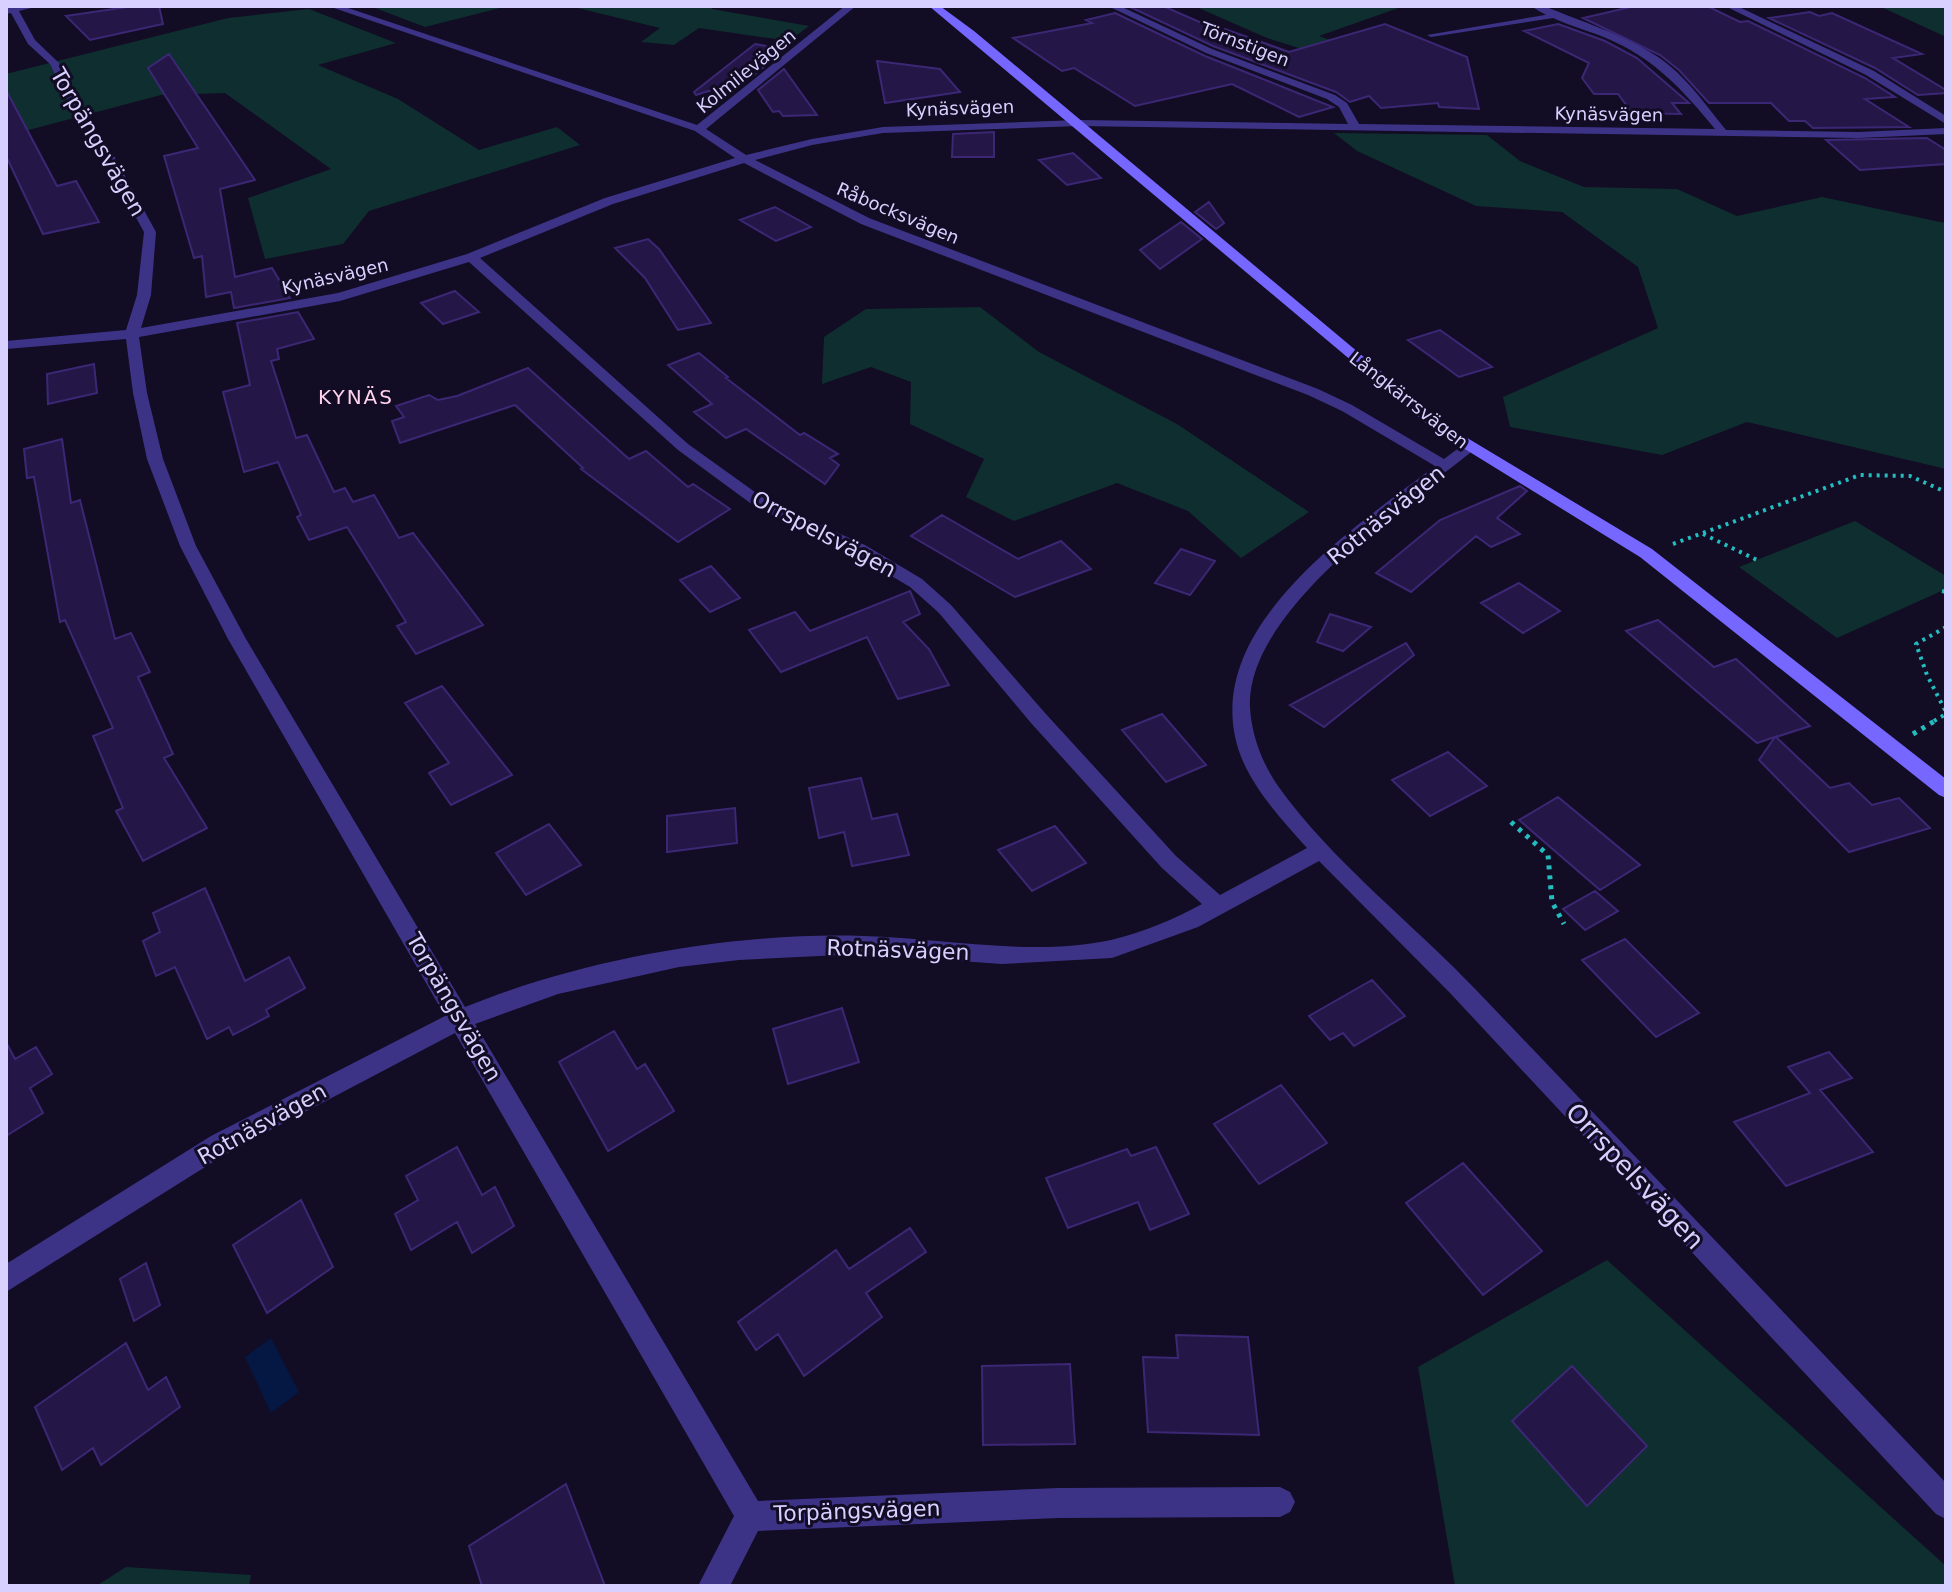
<svg xmlns="http://www.w3.org/2000/svg" width="1952" height="1592" font-family="'DejaVu Sans',sans-serif">
<style>
.green{fill:#0f2e2f}
.water{fill:#051844}
.building{fill:#241747;stroke:#3c2775;stroke-width:2}
.lines{fill:none;stroke-linecap:round;stroke-linejoin:round}
.path-far1{stroke:#24bdbf;stroke-width:4;stroke-dasharray:3 5;stroke-linecap:butt}
.path{stroke:#24bdbf;stroke-width:5;stroke-dasharray:4 6;stroke-linecap:butt}
.lane{fill:#3c3387;fill-rule:evenodd}
.street{fill:#3c3387;fill-rule:evenodd}
.secondary{fill:#7567ff;fill-rule:evenodd}
.labels{text-anchor:middle;dominant-baseline:central;stroke-width:6;stroke-linejoin:round;paint-order:stroke}
.far-street-label{font-size:18px;fill:#d8d0ff;stroke:#120c24}
.far-neighbourhood-label{font-size:20px;letter-spacing:2px;fill:#ffd2eb;stroke:#120c24}
.street-label{font-size:22px;fill:#d8d0ff;stroke:#120c24}
.near-street-label{font-size:26px;fill:#d8d0ff;stroke:#120c24}
</style>
<rect width="100%" height="100%" fill="#120c24"/>
<path class="green" d="M370,6H508L425,27Z
M569,6H710L712,9L809,26L789,41L699,28L674,45L641,42L660,28Z
M1194,6H1404L1319,36L1382,58V74L1267,38Z
M1879,6H1946V37Z
M309,9L396,43L318,65L398,99L479,150L557,127L580,145L369,211L343,244L265,259L248,198L331,169L225,93L161,95L6,136V74L228,18Z
M1334,133L1487,135L1520,161L1584,187L1677,189L1737,216L1822,197L1945,223L1946,469L1747,422L1662,455L1510,427L1503,397L1658,328L1638,267L1562,212L1476,206L1357,151Z
M980,307L1039,352L1177,424L1309,512L1241,558L1188,511L1117,483L1014,521L966,497L984,459L910,424L911,382L871,367L822,384L824,337L866,309Z
M1855,521L1946,576V589L1837,638L1739,567Z
M1607,1260L1946,1566V1586H1455L1418,1367Z
M126,1567L251,1575L249,1586H96Z"/>
<path class="water" d="M271,1338L299,1392L271,1413L245,1357Z"/>
<path class="building" d="M134,6H159L163,24L90,40L66,16Z
M1142,6H1163L1220,31L1225,29L1289,52L1385,24L1467,57L1479,109L1439,107L1438,103L1381,108L1369,96L1350,102L1336,92L1213,46L1132,8Z
M1635,6H1707L1740,22L1748,21L1865,78L1895,97L1865,99L1909,127L1813,128L1805,121H1789L1771,103H1709L1679,70L1660,55L1583,18Z
M1810,12L1819,16L1832,13L1922,54L1893,58L1946,90V93L1918,95L1875,68L1769,18Z
M1115,13L1205,56L1333,107L1299,117L1232,84L1135,106L1074,68L1062,71L1013,38L1092,23L1086,20Z
M1558,24L1605,41L1637,58L1689,103H1672L1681,114L1632,113L1618,94H1594L1582,78L1589,63L1524,31Z
M755,44L766,46L775,58L750,78L696,95L694,92Z
M169,54L255,180L220,189L235,277L272,268L290,298L234,308L231,292L206,297L202,256L194,258L164,156L198,148L148,68Z
M877,61L940,69L960,92L885,103Z
M784,69L817,115L783,116L779,111L773,112L758,90Z
M6,90L57,186L76,181L99,222L43,234L6,156Z
M994,132V157H952L953,134Z
M1927,138L1946,150V164L1860,170L1826,140Z
M1073,153L1101,178L1067,185L1039,160Z
M1209,202L1224,223L1216,229L1195,212Z
M775,207L811,227L776,241L740,220Z
M1181,222L1202,239L1160,269L1140,250Z
M648,239L659,249L711,323L678,330L645,278L615,248Z
M455,291L479,312L443,324L421,303Z
M298,312L314,339L277,349L279,359L271,361L296,438L307,435L334,492L345,488L353,502L374,495L399,538L413,533L483,625L416,654L397,626L406,622L347,527L309,540L297,517L301,515L278,462L244,472L223,392L250,385L237,323Z
M1440,330L1492,367L1459,377L1408,340Z
M699,353L728,377L726,378L800,435L804,433L838,454L830,458L839,465L825,484L746,429L726,438L694,412L712,404L668,365Z
M94,364L97,393L48,404L47,374Z
M528,368L629,459L646,451L688,487L693,484L730,509L678,542L581,469L583,468L515,405L400,443L392,421L404,417L396,406L429,395L438,400L457,396Z
M62,439L71,503L80,500L115,639L131,633L150,672L138,677L173,754L164,758L207,828L143,861L116,811L123,808L93,736L113,728L65,620L60,622L34,477L27,478L24,449Z
M1520,486L1527,491L1497,518L1520,534L1491,547L1476,536L1411,592L1376,573L1440,520Z
M942,515L1018,559L1061,541L1091,569L1015,597L911,536Z
M1181,549L1215,561L1190,595L1155,583Z
M711,566L740,598L710,612L680,580Z
M1519,583L1560,611L1523,633L1481,603Z
M910,591L920,614L903,622L929,649L949,685L898,699L867,637L781,672L749,630L795,612L810,631Z
M1330,614L1371,627L1343,651L1317,642Z
M1658,620L1714,667L1736,659L1810,726L1776,737L1830,788L1849,783L1872,805L1899,798L1930,828L1849,852L1759,760L1775,737L1757,743L1626,631Z
M1406,643L1414,655L1324,727L1290,705Z
M442,686L512,775L451,805L429,773L449,763L405,703Z
M1162,714L1206,765L1166,782L1122,730Z
M1448,752L1487,786L1430,816L1392,780Z
M861,778L872,819L897,814L909,855L852,866L844,832L819,838L809,788Z
M1558,797L1640,865L1600,890L1519,820Z
M735,808L737,843L667,852V816Z
M549,824L581,865L526,895L496,853Z
M1055,826L1086,863L1032,891L998,850Z
M205,888L245,981L289,957L305,988L266,1010L269,1016L233,1035L229,1027L207,1039L175,967L156,976L143,941L160,932L153,913Z
M1595,891L1618,911L1585,930L1563,909Z
M1625,939L1699,1013L1656,1037L1582,960Z
M1372,980L1405,1016L1354,1046L1343,1033L1330,1040L1309,1016Z
M842,1008L859,1062L788,1084L773,1029Z
M614,1031L637,1069L645,1064L674,1111L608,1151L559,1062Z
M6,1042L15,1059L36,1047L52,1074L30,1088L43,1113L6,1136Z
M1829,1052L1852,1078L1820,1090L1873,1152L1786,1186L1734,1122L1810,1093L1788,1067Z
M1281,1085L1327,1143L1259,1184L1214,1124Z
M457,1147L482,1195L495,1187L514,1226L472,1253L457,1222L411,1250L395,1214L418,1200L406,1176Z
M1156,1147L1189,1214L1150,1230L1138,1202L1068,1228L1046,1178L1127,1149L1131,1156Z
M1463,1163L1542,1251L1483,1295L1406,1203Z
M301,1200L333,1267L267,1313L233,1245Z
M910,1228L926,1252L866,1293L882,1317L804,1376L778,1334L756,1350L738,1322L836,1250L849,1269Z
M146,1263L160,1305L134,1321L120,1279Z
M1176,1335L1248,1337L1259,1435L1148,1432L1143,1357L1178,1358Z
M126,1343L148,1390L166,1377L180,1407L101,1465L93,1448L62,1470L35,1407Z
M1070,1364L1075,1444L983,1445L982,1366Z
M1572,1366L1647,1446L1587,1506L1512,1421Z
M566,1484L605,1586H482L469,1546Z"/>
<g class="lines">
<path class="path-far1" d="M1703,534L1757,560
M1673,544L1860,475L1910,476L1946,492
M1942,591L1946,592
M1946,627L1916,644L1927,675L1946,712
M1934,721L1946,714"/>
<path class="path" d="M1913,734L1938,719
M1511,822L1548,855L1552,902L1564,924"/>
<path class="lane" d="M1557,13L1560,17L1431,37L1427,35Z"/>
<path class="street" d="M13,6H39L19,11L35,40L59,63L86,118L114,156L156,232L151,295L141,328L338,293L467,254L605,198L735,158L695,131L328,6H342L697,125L845,6H856L706,129L746,155L812,139L883,127L1079,120L1348,124L1339,107L1327,99L1206,53L1108,6H1120L1212,49L1335,95L1347,103L1359,124L1715,129C1683,90 1654,58 1606,38C1582,28 1552,21 1531,6H1544C1582,22 1623,34 1658,57C1685,75 1705,104 1726,130L1859,132L1946,128V134L1859,138L1079,126L883,133L812,145L755,160L869,218L1318,389L1352,405L1444,459L1464,444H1474V450C1407,503 1245,611 1250,708C1252,736 1262,763 1278,786C1334,864 1414,924 1479,993C1635,1156 1790,1319 1946,1483V1519L1936,1514L1450,993L1319,861L1198,927L1112,958L1002,964L861,954L739,960L679,967L558,994L475,1024L758,1501L1058,1488L1280,1487L1290,1492L1295,1502L1290,1512L1280,1517L1058,1518L758,1531L730,1586H698L734,1516L455,1033L229,1152L6,1292V1264L211,1136L445,1016L228,639L180,546L147,459L133,393L126,339L6,349V341L126,330L137,295L144,232L102,156L76,118L50,64L28,44L11,13L6,14V8ZM744,163L861,224L1308,395L1342,411L1435,466C1353,529 1196,630 1240,754C1253,789 1282,820 1307,848L1220,895L1176,856L1045,713L951,605L922,579L865,545L769,502L688,444L480,258L613,204ZM469,262L678,450L757,508L853,553L910,587L939,613L1031,723L1162,868L1202,904C1175,919 1141,933 1111,940C1030,957 944,938 863,936C734,932 583,959 465,1007L246,639L196,546L163,459L147,393L139,337L340,301Z
M1725,6H1737L1874,71L1946,116V124L1866,75Z"/>
<path class="secondary" d="M929,6H940L974,31L1444,424L1652,549L1946,779V798L1939,795L1640,557L1434,430Z"/>
</g>
<g class="labels">
<g class="far-street-label">
<text transform="translate(1245 44) rotate(21)">Törnstigen</text>
<text transform="translate(746 71) rotate(-39)">Kolmilevägen</text>
<text transform="translate(960 108) rotate(-2)">Kynäsvägen</text>
<text transform="translate(1609 114) rotate(1)">Kynäsvägen</text>
<text transform="translate(898 213) rotate(23)">Råbocksvägen</text>
<text transform="translate(335 276) rotate(-13)">Kynäsvägen</text>
<text transform="translate(1409 400) rotate(38)">Långkärrsvägen</text>
</g>
<g class="far-neighbourhood-label">
<text x="356" y="397">KYNÄS</text>
</g>
<g class="street-label">
<text transform="translate(98 142) rotate(60)">Torpängsvägen</text>
<text transform="translate(1386 515) rotate(-39)">Rotnäsvägen</text>
<text transform="translate(824 534) rotate(28)">Orrspelsvägen</text>
<text transform="translate(898 950) rotate(2)">Rotnäsvägen</text>
<text transform="translate(454 1007) rotate(60)">Torpängsvägen</text>
<text transform="translate(262 1124) rotate(-29)">Rotnäsvägen</text>
<text transform="translate(857 1511) rotate(-2)">Torpängsvägen</text>
</g>
<g class="near-street-label">
<text transform="translate(1635 1176) rotate(47)">Orrspelsvägen</text>
</g>
</g>
<rect width="1952" height="1592" fill="none" stroke="#d8d0ff" stroke-width="16"/>
</svg>
